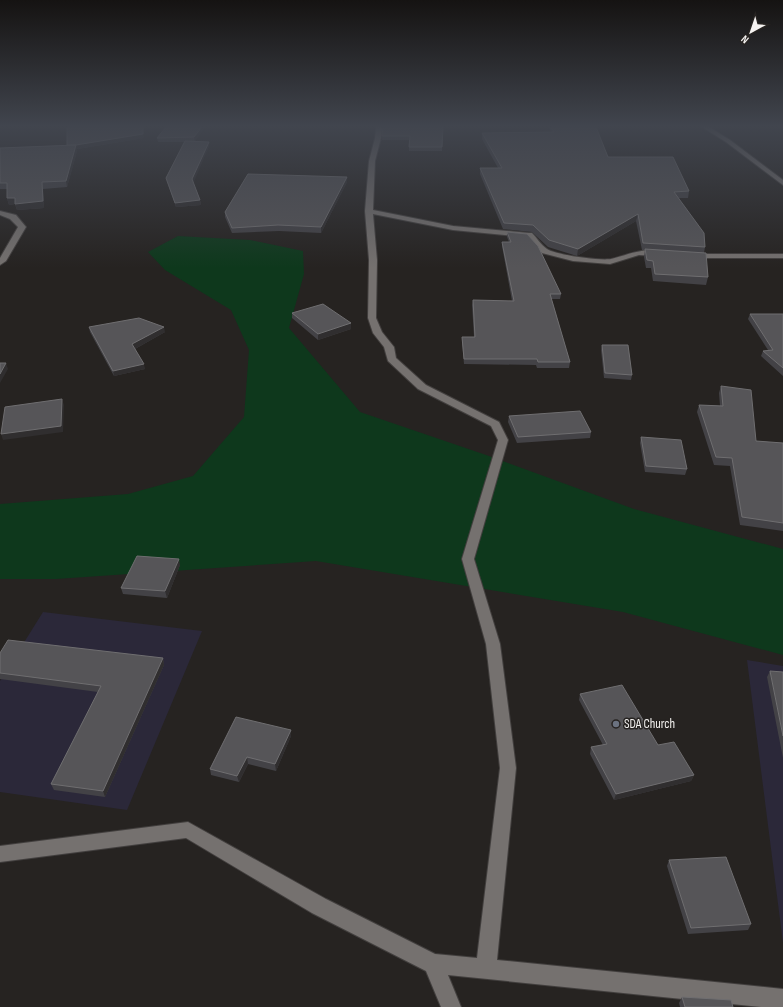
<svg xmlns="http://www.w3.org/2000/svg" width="783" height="1007" font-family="'Sofia Sans Condensed',sans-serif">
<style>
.education{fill:#2b2839}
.green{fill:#0e381c}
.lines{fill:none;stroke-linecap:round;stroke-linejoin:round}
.minor-casing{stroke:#423f3e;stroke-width:2}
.minor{fill:#75716f;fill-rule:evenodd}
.wall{fill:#434246}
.shaded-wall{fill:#302e2f}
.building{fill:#565558;stroke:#6f6e70}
.worship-dot{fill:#6b7280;stroke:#262321;stroke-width:1.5}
.labels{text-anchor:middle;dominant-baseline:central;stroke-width:3;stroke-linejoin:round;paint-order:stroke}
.near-poi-label{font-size:13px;fill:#f5f3f1;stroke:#262321;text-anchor:start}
</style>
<rect width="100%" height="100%" fill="#262321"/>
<path class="education" d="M43,612L202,631L127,810L0,792V681Z
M747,660L783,666V943Z"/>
<path class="green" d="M178,236L250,240L303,251L304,274L289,328L360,412L489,456L634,509L783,549V655L623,612L316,561L56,579H0V504L128,494L193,476L244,417L249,350L231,310L165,270L148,252Z"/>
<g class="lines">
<defs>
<path id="minor" d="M376,127H382L381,138L375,161L373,210L453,226L529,233H532C537,238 541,245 547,249C556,255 600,261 611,259C624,256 653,244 665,254L661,256L639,255L610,264L573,261L542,253L527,237L453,230L373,214L377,260L376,318L382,332L394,347L396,358L426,385L499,422L508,440L474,559L500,644L516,768L497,960L783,989V1007H761L448,975L461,1007H441L426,971L312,913L186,838L0,862V846L188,822L326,899L435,954L477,958L500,768L486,644L462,559L498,440L491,426L418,389L388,361L384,347L373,333L368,318L369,260L365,211L369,161L375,138Z
M702,127H709L730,140L783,180V185L726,142Z
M0,211L16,215L26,227L6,261L0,265V258L18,227L10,219L0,215Z
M686,254H783V258H689L685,256Z"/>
</defs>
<use href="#minor" class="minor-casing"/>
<use href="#minor" class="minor"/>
</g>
<path class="wall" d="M205,127L195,141L209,142V146L193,182L200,200L201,205L176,207L167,182L166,178L184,142H158L157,138Z
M443,127L442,151H409V140H382V136Z
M548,127H596L608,157L689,191L688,198H679L705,247L704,253L708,277L706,285L653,281L651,268H646L644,257L645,250H642L636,221L577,256L548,247L532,232L503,229L480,174V168H498L482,139V133L551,132Z
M144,138L77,149V151L67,187L43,189L44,208L17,210L15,204L9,205L7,198V189H0V148L67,145Z
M347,182L321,233L279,231L232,233L225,217V212Z
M507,232L561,294L560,299H551L570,362L569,368H537L536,365L464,364L462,342V337H474L472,305L473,300L512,301L502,246V242H509L507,237Z
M292,313L351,323V329L318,340L292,318Z
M750,314H783V376L761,356L763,351L768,350L748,319Z
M89,327L165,332L135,349L145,369L114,376L90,332Z
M602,345L632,375L631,380L604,378L601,350Z
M721,386L756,441L783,443V531L740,525L730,466L714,465L697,412L699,405L720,406L719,393Z
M509,416L591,432L590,438L517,443L508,422Z
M641,437L687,469L685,475L645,472L640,443Z
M180,565L167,598L123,594L121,588Z
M0,653L163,658L164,665L105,797L54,790L51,784L98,692L0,679Z
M770,671L783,672V758L767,677Z
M580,694L658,745L694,775L691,781L614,800L590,754L591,747L603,745L579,700Z
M291,730V736L276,771L248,764L239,782L211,775L210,769Z
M669,860L751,924L748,930L688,934L667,866Z
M682,997L733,1007H680L679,1003Z"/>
<path class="shaded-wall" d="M143,127L144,138L77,149V151L67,187L66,181L67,146Z
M202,127H205L195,141L194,137Z
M209,142V146L193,184L192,179Z
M347,177V182L321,233V227Z
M42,182L43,189L44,208L17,210L15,204L9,205L7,198H15Z
M200,200L201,205L176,207L175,203Z
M638,214L636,221L577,256L578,249Z
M351,323V329L318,340V334Z
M164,327L165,332L133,350L132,344Z
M6,363L8,369L0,383V374Z
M144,364L145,369L114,376L113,371Z
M62,399L64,405L63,432L3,440L1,434Z
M179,559L180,565L167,598L165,591Z
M163,658L164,665L105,797L103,791Z
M291,730V736L276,771L275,764Z
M247,757L248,764L239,782L237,776Z
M694,775L691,781L614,800L616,794Z"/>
<path class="building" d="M67,127H143V134L76,145H67Z
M166,127H202L194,137L157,138Z
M383,127H443L442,147H409L410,136H382Z
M551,127H596L608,157H673L689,191L674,192L704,233L705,247L643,243L638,214L578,249L549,240L533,225L504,223L480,168H502L482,133L554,132Z
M185,141L209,142L192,179L200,200L175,203L166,178Z
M76,145L66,181L42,182L43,201L15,204V198H7V183H0V148Z
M248,174L347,177L321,227L278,225L232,228L225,212Z
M507,232L527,234L538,246L561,294H550L570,362H538L537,359H464L462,337H475L473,300L514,301L502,242H511Z
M645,249L706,253L708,277L655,274L653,261L647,260Z
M323,304L351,323L318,334L292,313Z
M750,314H783V368L763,351L773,350Z
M139,318L164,327L132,344L144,364L113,371L89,327Z
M602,345H628L632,375L605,373Z
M0,363H6L0,374Z
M721,386L751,390L756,441L783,443V523L742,517L732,458L716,457L699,405L723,406Z
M62,399L61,426L1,434L5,407Z
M580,411L591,432L518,437L509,416Z
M641,437L681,440L687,469L646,466Z
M137,556L179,559L165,591L121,588Z
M8,640L163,658L103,791L51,784L101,686L0,673V653Z
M770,671L783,672V736Z
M622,685L658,745L674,742L694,775L616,794L591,747L607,744L580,694Z
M236,717L291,730L275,764L247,757L237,776L210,769Z
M726,857L751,924L691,928L669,860Z
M682,997L731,1000L733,1007H685Z"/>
<linearGradient id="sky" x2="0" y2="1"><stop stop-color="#151312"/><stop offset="0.47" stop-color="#41454e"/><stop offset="1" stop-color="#41454e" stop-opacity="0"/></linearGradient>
<rect width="783" height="268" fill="url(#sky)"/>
<circle class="worship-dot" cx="616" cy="724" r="4"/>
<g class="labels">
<g class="near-poi-label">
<text x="624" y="724">SDA Church</text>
</g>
</g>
<g transform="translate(751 32) rotate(220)" stroke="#262321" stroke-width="3" paint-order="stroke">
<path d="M0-3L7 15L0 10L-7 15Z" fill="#f5f3f1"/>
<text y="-6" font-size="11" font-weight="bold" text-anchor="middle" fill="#f5f3f1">N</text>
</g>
</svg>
